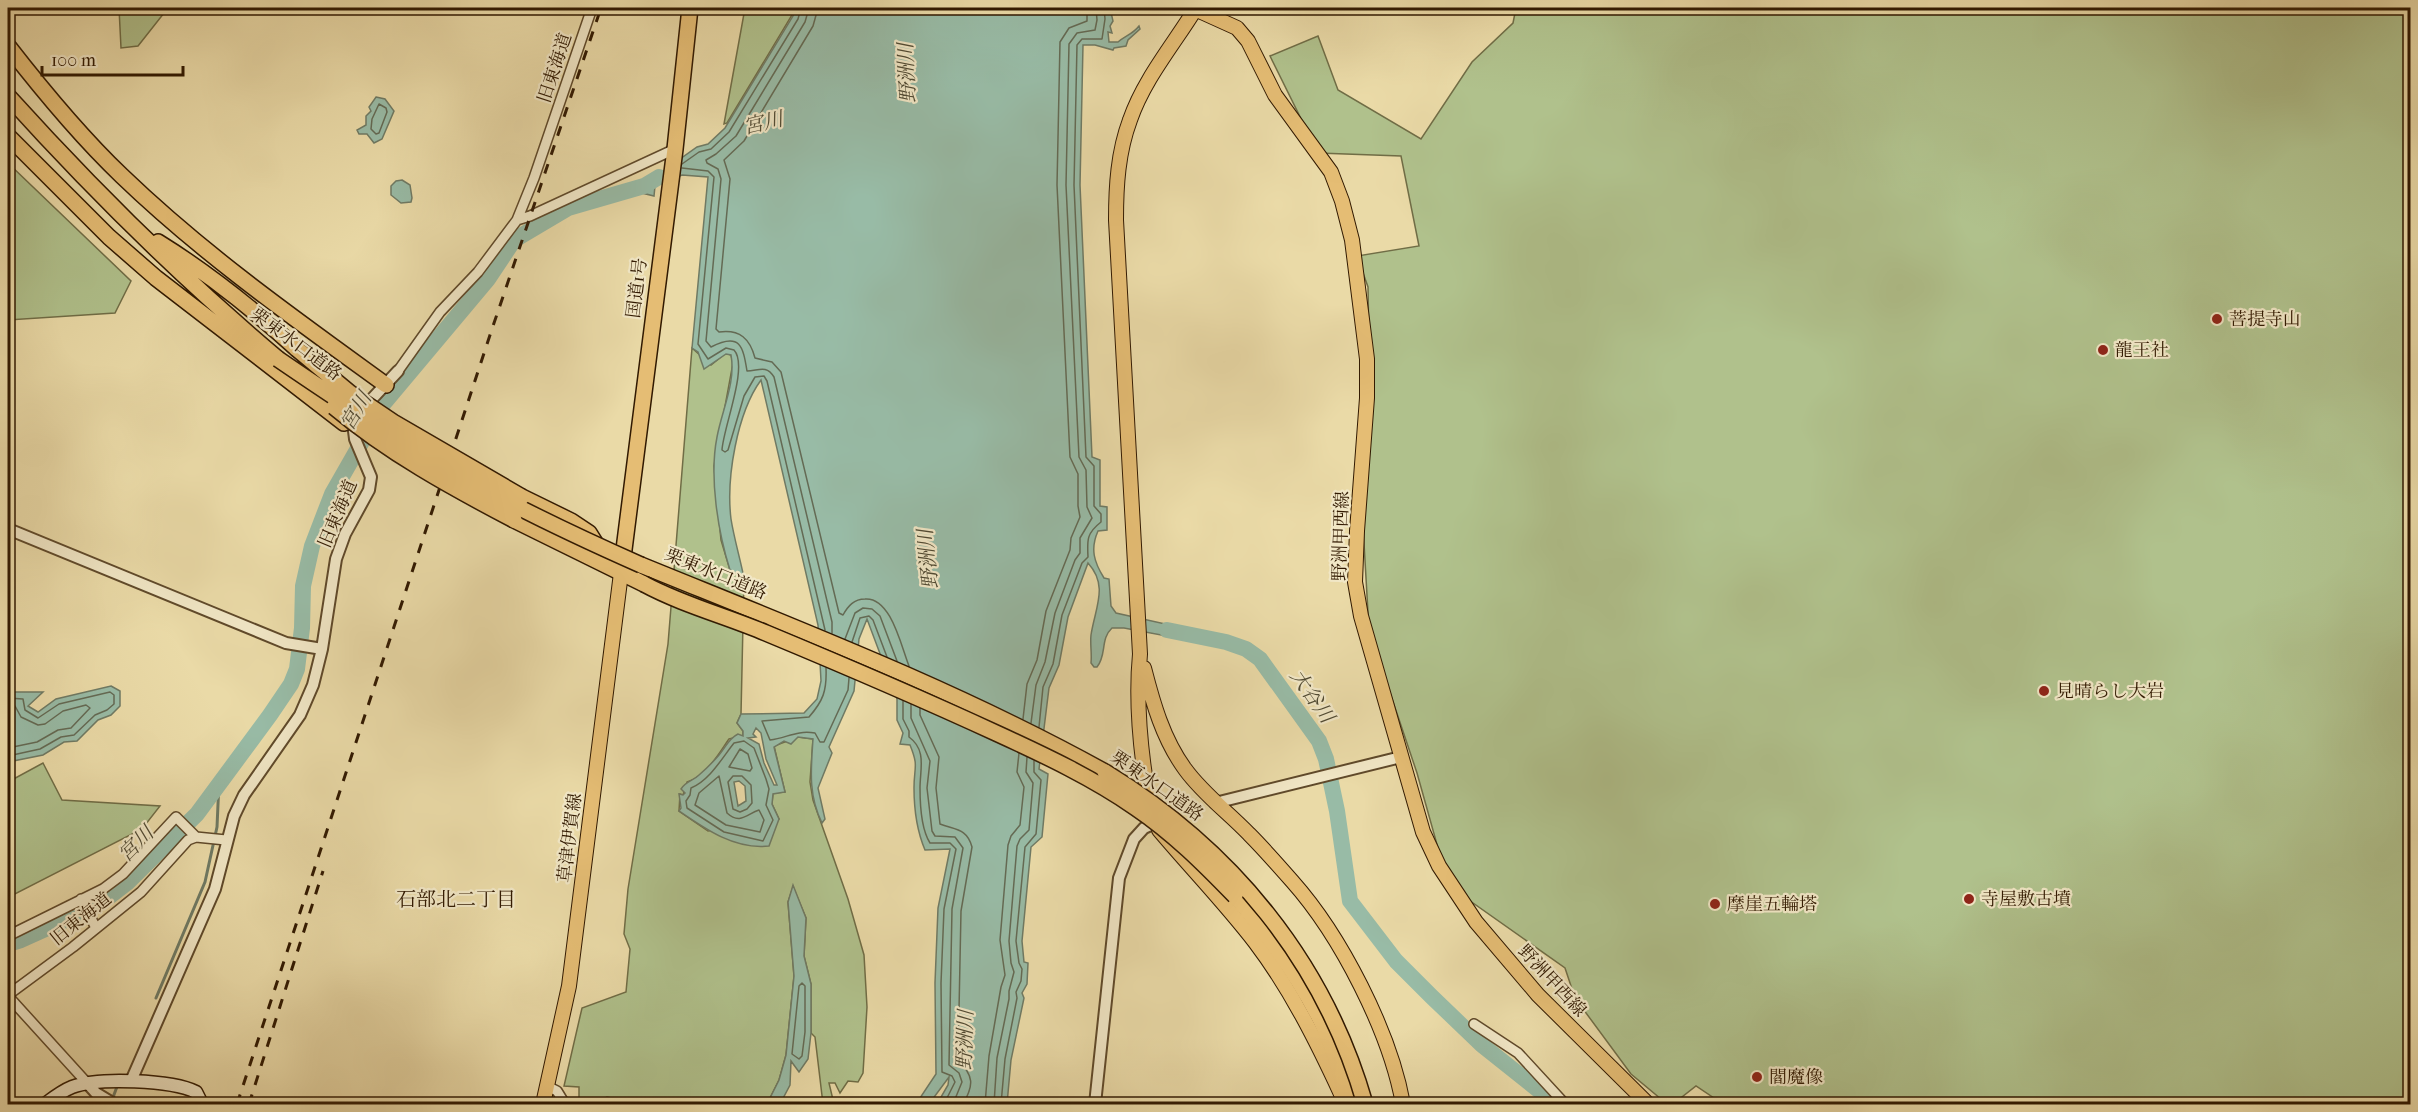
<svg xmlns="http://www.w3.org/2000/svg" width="2418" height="1112" font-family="'IM FELL French Canon','Noto Serif JP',serif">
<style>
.green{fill:#b0c18c;stroke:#706d46;stroke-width:1.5}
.water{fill:#98bba6;stroke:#6f7a64;stroke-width:1.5;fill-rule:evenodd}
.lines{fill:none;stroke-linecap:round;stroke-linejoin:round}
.shore{stroke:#646a54;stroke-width:1.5}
.stream{stroke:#6f7a64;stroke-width:3}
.river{stroke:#98bba6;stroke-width:16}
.minor-casing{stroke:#5f492a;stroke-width:12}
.tertiary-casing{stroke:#5f492a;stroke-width:14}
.secondary-casing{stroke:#311901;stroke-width:15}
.primary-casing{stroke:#311901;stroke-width:16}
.trunk-casing{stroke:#311901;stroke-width:18}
.minor{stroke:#f1e7c6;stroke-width:9}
.tertiary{stroke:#f1e7c6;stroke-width:10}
.secondary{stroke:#f1e7c6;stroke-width:12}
.primary{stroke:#e5bd74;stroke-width:14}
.trunk{stroke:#e5bd74;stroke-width:15}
.rail{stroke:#311901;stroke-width:3;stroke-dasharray:10 10;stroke-linecap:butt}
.trunk-bridge-casing{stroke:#311901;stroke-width:18;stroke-linecap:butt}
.trunk-bridge{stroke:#e5bd74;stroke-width:15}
.poi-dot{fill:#8f2418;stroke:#f1e7c6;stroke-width:2}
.labels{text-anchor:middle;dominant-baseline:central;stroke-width:4.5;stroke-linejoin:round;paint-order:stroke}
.street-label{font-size:18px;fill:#311901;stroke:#f1e7c6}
.poi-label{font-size:18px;fill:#311901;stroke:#f1e7c6;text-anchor:start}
.water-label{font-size:20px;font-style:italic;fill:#504a33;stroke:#f1e7c6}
.neighbourhood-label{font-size:20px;fill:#311901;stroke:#f1e7c6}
</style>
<rect width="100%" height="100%" fill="#eadaa7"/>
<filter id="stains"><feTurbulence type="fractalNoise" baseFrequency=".00333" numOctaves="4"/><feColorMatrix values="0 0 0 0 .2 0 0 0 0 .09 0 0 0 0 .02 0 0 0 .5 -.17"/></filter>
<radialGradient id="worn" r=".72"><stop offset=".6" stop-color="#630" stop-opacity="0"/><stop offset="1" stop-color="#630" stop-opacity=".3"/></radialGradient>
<path class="green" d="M119,8H168L138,46L121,48Z
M745,8H795L792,15L727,123L724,124Z
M1516,8H2410V1104H1723L1696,1086L1673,1104H1667L1631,1074L1575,998L1565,968L1466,898L1443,866L1417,773L1369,630L1361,491L1370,406L1368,287L1357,256L1419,246L1401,156L1318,153L1270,56L1318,36L1338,90L1421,139L1472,62L1513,23Z
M8,163L131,281L115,313L8,320Z
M692,348L711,365L726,353L731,355L733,363L714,466L721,540L730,570L744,578L741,714L737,723L743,731V736L729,739C719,753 706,777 687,782L683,795L680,794L679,811L708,831L779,819L772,804L773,793L785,792L774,746L798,737L813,739L810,782L813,800L848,899L864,955L867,1007L863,1073L858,1082L848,1081L840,1093L835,1083H829L834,1104H823L815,1037L811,1033V984L804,956L806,918L793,887L788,902L794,976L786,1055L779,1080L767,1104H642L607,1097L596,1104H579V1087L564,1086L582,1008L626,992L630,949L624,934L628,889L668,644Z
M43,763L62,800L160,806L142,829L11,896L8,895V782Z"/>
<path class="water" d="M796,8H1110L1113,21L1110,26L1112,33L1108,32L1109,42H1118C1125,36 1133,34 1139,26L1140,29L1128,40L1126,46L1114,48L1113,50L1095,45H1083L1080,185L1092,457L1100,460V506L1107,507V530L1098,531C1090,549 1094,562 1104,578L1109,579L1111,606L1116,613L1179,627V630L1188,633L1187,638L1178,636L1177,638L1124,628H1112C1100,639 1107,655 1097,667H1094L1091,663C1092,654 1090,644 1091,635C1095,608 1109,586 1088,563L1068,617L1059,665L1049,688L1039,769L1048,774L1042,837L1031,847L1022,941L1024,962L1028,963L1027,984L1022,993L1024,998L1011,1060L1007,1104H937L948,1085L949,1077L929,1104H916L936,1074L935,983L938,908L950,849L925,850C917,831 914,808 914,788C914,766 919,767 910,745L900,744L903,733L897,720V699L867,619L859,639L854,691L829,747L832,753L818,788L825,819L822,823C808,795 811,769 813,739L798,737L791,744L784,741L774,747L785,792L773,794L772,804L779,819L769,846C735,850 705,829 679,811L681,808L679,794L683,795L685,793L681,789C686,781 693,781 699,775C706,769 713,762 719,755C726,747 728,739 738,734L743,736V731L737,723L741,714L804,713L817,699L821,681L818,625L761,380C737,413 726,478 731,519C734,538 740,558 744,578L730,570C718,532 709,477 717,437C722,410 736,382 731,355L726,354L704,369L698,352L692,348L708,177L682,175L655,186L654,196L642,193L639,184L663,171L697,147L708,144L725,128L793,16ZM756,728L761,733L766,759L777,785H774L764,763L759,744L748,738L756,737L753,734ZM739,781L745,786L746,801L738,806L734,782Z
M376,97L385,99L394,111L382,139L374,143L367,134H359L357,130L366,125V116L371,111L369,107Z
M402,180L410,185L412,198L411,202L401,203L391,195V186L396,181Z
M111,686L120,691V706L111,715L98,720L77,741L64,742L43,755L8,762V692H43L28,706L38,712L56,699Z
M793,885L806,918L804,956L811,984V1033L808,1059L799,1072L791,1061L790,1085L780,1104H767L779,1080L786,1055L794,976L788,902Z"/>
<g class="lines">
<path class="shore" d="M809,8L805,22L736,136L716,154L706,160L707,163L718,169L721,179L706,341L711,347C740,332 743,346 747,371C758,371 766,364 774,377L832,622V633
M818,8L813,26L744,141L724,160L730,179L716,329L719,332C740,329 750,339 755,358L772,362L781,372L839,613L843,615C848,606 854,599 865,599C891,597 901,646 909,666
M379,104L386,108L387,112L379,133L376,134L371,129L372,119Z
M682,164L699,152L711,149L729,132L798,19L801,8
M682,168L708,171L714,177L698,344L708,359L726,348L734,350C749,366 723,428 722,450L725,452L728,450L744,396L755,377L764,376L767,381L825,630
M845,639L855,613L863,608L872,609L880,616L897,661
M852,642L860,618L869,616L873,620L887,657
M826,668C827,691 823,701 809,717L762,721L770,740C787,738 796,730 815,733L820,742H824L848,690L849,678
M8,698L23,699L25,710L38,718L59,704L110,692L114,695V704L107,710L95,715L74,735L61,737L40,749L8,756
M903,701V719L909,731V737C927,750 920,769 920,788C920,805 921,829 930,843H950L956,849L944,909L941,983L942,1072L952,1076L955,1082L944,1104
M911,704V718L930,761L927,788L932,831L935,836L955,837L963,848L952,909L949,1065L959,1073L962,1082L953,1104
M8,706H15L21,717L38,725L45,724L63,711L86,705L90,708L71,728L58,730L37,742L8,748
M920,708V715L939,757L936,788L940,824C955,830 967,828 972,847L961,911L958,1060C974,1076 974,1085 963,1104
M1023,719L1027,684L1037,660L1046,611L1070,550L1071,538L1080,517L1078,506V474L1070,457L1057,185L1060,42L1069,28L1087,21V8
M1031,723L1036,685L1045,662L1055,613L1075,560L1080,553V538L1092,518L1087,507L1086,470L1079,457L1066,185L1069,44L1077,33L1095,30L1097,20L1096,8
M1039,727L1043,687L1053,664L1062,615L1082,563L1088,557C1087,539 1087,533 1101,522V514L1094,506V466L1086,457L1074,185L1077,45L1082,39H1102L1105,19L1104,8
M744,741L754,748L766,779L769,789L766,805L773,820L763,841L724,832L687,808L686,801L690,795L691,788C710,780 722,758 734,743Z
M740,749L748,754L752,768L750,771L729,767Z
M719,776L727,813C740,825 747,814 759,810L764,820L760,832L726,825L695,805L699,793Z
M733,776H742L751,785L752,803L747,809L740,812L733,809L728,782Z
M802,983L805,986V1032L802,1056L799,1059L792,1054L799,986Z
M985,1104L989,1056L1001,987L1005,975L1000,940L1008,845L1011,836L1020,825L1024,787L1017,772L1019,753
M994,1104L997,1058L1009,999V991L1014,972L1011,963L1009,941L1017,846L1020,839L1029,830L1033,783L1026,772L1027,757
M1001,1104L1005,1059L1017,998L1016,992L1021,981L1022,969L1019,963L1016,941L1025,847L1036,834L1041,780L1034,772V761"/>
<path class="stream" d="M156,998L205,882L217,827L219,782
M112,1100L118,1084"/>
<path class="river" d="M1167,630L1226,642L1246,649L1260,659L1319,741L1326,759L1337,811L1350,901L1396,961L1432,997L1482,1045L1556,1104
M8,944L21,940L70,918L105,900L127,883L197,814L270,715L291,684L297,669L302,628L303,586L312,546L332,494L384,403L488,279L514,240L568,208L644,186L659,177"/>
<defs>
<path id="minor" d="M517,220L530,216L675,149
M398,371L440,312L478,272L517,220L534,178L592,8
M81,899L96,928
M8,936L103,889L123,874L176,817L196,837
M8,995L73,947L141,892L188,840L196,837L226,840
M8,996L87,1083
M1474,1024L1518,1053L1565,1104
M549,1087L557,1091L565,1104"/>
<path id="tertiary" d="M8,529L286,643L322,649
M1215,803L1401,757
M131,1081L215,889L234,816L244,795L300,715L313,685L322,649L336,559L345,534L369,490L371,477L355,439L354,431L356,416L398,371
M87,1083L96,1093L114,1104
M1095,1104L1119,878L1134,839L1144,828L1153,824"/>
<path id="secondary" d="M45,1104C53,1098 62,1091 72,1087C98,1077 172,1080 196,1092L202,1104"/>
<path id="primary" d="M1195,9L1237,28L1248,41L1275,95L1331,172L1342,201L1352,240L1367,359V398L1357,531L1355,582L1361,616L1423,832L1439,866L1476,922L1538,995L1648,1104
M1144,668C1153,703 1163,739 1185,769C1203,794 1228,812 1249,834C1264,849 1278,865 1292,881C1341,936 1390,1032 1403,1104
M1150,807C1141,757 1135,705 1140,654L1116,220C1116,186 1118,152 1130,120C1144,79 1174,44 1196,8
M1159,830C1191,868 1225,903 1255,942C1290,988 1317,1042 1341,1094
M543,1104L569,986L621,573"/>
<path id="trunk" d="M8,46C43,91 80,136 122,176C203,254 295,319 386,385
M8,96C92,189 182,278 278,359
M8,136L109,237L156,278L344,423
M158,242C208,273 253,309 297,349
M522,497L571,521L589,533L599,549
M514,520L644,584
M641,565C798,629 957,690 1105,772
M621,573L675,149L690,8
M1235,896C1268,934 1298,976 1321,1021C1334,1047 1341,1077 1349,1104"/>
</defs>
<use href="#minor" class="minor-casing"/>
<use href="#tertiary" class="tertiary-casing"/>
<use href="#secondary" class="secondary-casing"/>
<use href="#primary" class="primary-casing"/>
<use href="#trunk" class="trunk-casing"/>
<use href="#minor" class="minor"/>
<use href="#tertiary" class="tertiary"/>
<use href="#secondary" class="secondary"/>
<use href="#primary" class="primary"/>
<use href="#trunk" class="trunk"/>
<path class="rail" d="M237,1104L492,329L601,8
M249,1104L323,871"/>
<defs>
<path id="trunk-bridge" d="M297,349L350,393L393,422L522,497
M278,359C338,400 399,441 462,477C520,510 580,538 641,565
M334,407C389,453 451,487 514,520
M644,584C683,605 726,616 766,633C843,665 920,698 996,733C1044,755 1093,778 1136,808C1173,833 1204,864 1235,896
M1105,772C1231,849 1324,961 1365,1104"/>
</defs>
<use href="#trunk-bridge" class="trunk-bridge-casing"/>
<use href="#trunk-bridge" class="trunk-bridge"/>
</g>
<g class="poi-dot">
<circle cx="2217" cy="319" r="6"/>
<circle cx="2103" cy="350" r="6"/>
<circle cx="2044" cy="691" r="6"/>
<circle cx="1969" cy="899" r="6"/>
<circle cx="1715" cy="904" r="6"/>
<circle cx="1757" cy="1077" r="6"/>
</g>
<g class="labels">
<g class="street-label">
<text transform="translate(555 68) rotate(-72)">旧東海道</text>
<text transform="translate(637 288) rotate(-83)">国道1号</text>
<text transform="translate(296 344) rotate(37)">栗東水口道路</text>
<text transform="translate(338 514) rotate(-67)">旧東海道</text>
<text transform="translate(1341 536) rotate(-88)">野洲甲西線</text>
<text transform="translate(716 574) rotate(22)">栗東水口道路</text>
<text transform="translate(1157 786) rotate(35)">栗東水口道路</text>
<text transform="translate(570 838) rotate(-83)">草津伊賀線</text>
<text transform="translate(81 919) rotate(-39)">旧東海道</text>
<text transform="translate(1552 981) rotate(47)">野洲甲西線</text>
</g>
<g class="poi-label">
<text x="2229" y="319">菩提寺山</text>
<text x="2115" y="350">龍王社</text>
<text x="2056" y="691">見晴らし大岩</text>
<text x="1981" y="899">寺屋敷古墳</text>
<text x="1727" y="904">摩崖五輪塔</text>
<text x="1769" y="1077">閻魔像</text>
</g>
<g class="water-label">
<text transform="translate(907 73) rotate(-93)">野洲川</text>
<text transform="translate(763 123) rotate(-13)">宮川</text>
<text transform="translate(356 411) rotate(-59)">宮川</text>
<text transform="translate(928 559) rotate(-96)">野洲川</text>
<text transform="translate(1312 696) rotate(55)">大谷川</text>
<text transform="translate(136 844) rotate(-45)">宮川</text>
<text transform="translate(965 1040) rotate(-88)">野洲川</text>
</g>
<g class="neighbourhood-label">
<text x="456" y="899">石部北二丁目</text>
</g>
</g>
<rect width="2418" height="1112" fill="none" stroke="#eadaa7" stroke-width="30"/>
<rect x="9" y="9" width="2400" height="1094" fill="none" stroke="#311901" stroke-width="3"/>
<rect x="15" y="15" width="2388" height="1082" fill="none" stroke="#311901" stroke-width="1.5"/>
<path d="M42 66v9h141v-9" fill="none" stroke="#311901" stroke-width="3"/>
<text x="51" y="66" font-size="18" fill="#311901" stroke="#f1e7c6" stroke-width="4.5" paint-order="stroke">100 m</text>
<rect width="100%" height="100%" filter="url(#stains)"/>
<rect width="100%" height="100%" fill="url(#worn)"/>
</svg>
